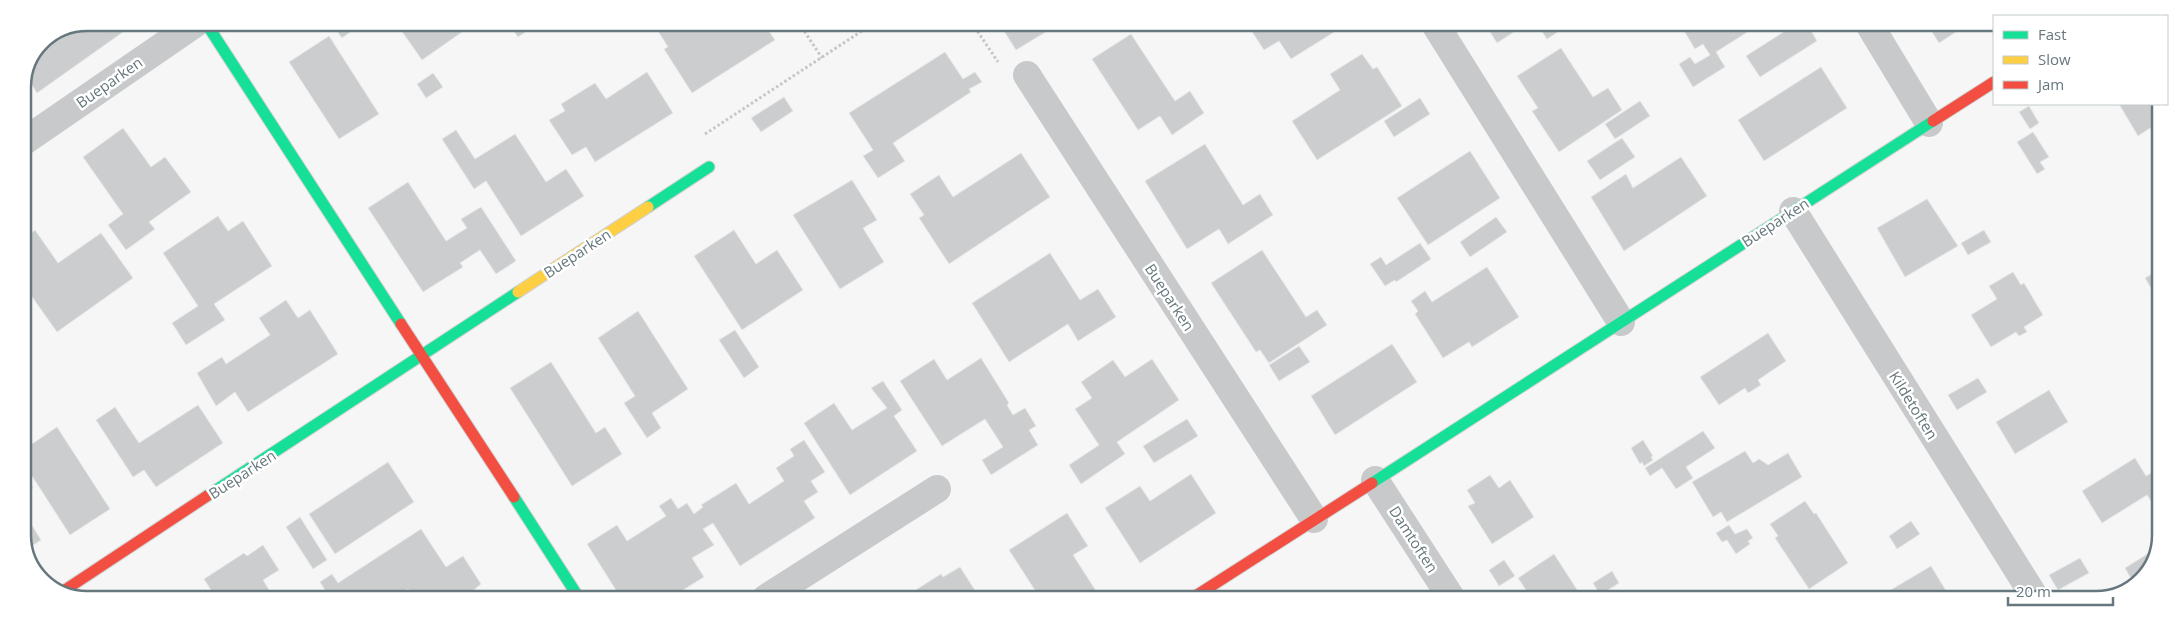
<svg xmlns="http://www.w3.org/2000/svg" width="2183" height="622" font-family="'Open Sans',sans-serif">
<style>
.building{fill:#cccdce;stroke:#e6e6e6}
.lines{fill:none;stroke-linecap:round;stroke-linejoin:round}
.fast-casing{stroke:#d1d2d3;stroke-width:13}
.slow-casing{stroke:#d1d2d3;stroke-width:13}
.jam-casing{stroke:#d1d2d3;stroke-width:13}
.path{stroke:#c6c6c7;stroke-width:3;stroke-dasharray:2.5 2.5;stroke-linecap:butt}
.street{stroke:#c7c9ca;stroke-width:28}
.fast{stroke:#16e098;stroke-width:11}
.slow{stroke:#ffcf43;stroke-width:11}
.jam{stroke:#f24e42;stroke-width:11}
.labels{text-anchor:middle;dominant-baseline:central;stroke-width:5;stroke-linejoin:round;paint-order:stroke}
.street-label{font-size:15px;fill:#66777d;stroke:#fff}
.rim{fill:none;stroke:#66777d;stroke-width:2.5}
</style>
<rect width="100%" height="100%" fill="#f6f6f6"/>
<path class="building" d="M87,22L117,23L123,32L37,93L27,77L42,41Z
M331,23H363L342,38Z
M396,23H475L422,60Z
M508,23H536L537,24L518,37Z
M653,23H768L765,25L775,40L692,93L664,49L668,47Z
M999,23L1059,24L1016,50Z
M1247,24H1347L1291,59L1279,41L1264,50Z
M1485,24H1526L1497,43Z
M1537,24H1570L1547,39Z
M1680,24H1760L1716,52L1725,67L1693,87L1679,64L1690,57L1695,64L1710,55L1703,44L1695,49Z
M1796,24H1807L1817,41L1760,77L1746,56Z
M1927,24H1968L1939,43Z
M1131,34L1175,101L1190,91L1204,113L1172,135L1160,116L1138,130L1092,59Z
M329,36L379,114L339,139L289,62Z
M1561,48L1593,97L1608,88L1622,110L1559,152L1532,111L1538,108L1517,76Z
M945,52L963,79L975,72L982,82L969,89L971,92L893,143L905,161L878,178L863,156L873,150L849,113Z
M1362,54L1373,69L1377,67L1402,106L1317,160L1292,121L1340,90L1330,74Z
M1821,67L1847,108L1764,161L1738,120Z
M647,72L673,113L595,162L586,147L572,155L549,120L565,111L561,104L595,83L606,99Z
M433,73L443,87L426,98L417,84Z
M784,97L793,111L761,132L751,118Z
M1420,98L1430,114L1394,137L1384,121Z
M1640,101L1650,116L1615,139L1605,124Z
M2119,104H2160V127L2153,132L2150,128L2138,136Z
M2029,106L2039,123L2030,129L2019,112Z
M123,128L151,167L165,157L191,192L149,222L155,229L126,250L108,225L123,214L83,157Z
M456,130L475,159L515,134L546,182L566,169L584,196L521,236L486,181L474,189L442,139Z
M2033,132L2049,157L2040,162L2045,169L2037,174L2017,142Z
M1622,138L1635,157L1600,180L1587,161Z
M1205,144L1243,205L1260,194L1273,215L1228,244L1219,229L1187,249L1145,181Z
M1470,151L1500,198L1428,245L1397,198Z
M1021,153L1050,197L949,264L919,218L924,215L910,194L939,175L953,197Z
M1681,157L1707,196L1624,251L1591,197L1626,174L1633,188Z
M852,180L877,220L863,228L884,262L840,289L793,215Z
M408,182L446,241L467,228L461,219L481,207L516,261L496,274L480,250L460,263L463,267L423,292L368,208Z
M1927,199L1958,246L1905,277L1877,228Z
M218,216L228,231L243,221L272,266L214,304L225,320L186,345L172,323L198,306L163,253Z
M1496,217L1507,232L1470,257L1460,242Z
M35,230L58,263L101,233L133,278L57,332L23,284V240Z
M734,230L756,264L777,250L803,290L742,330L694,256Z
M1984,230L1991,242L1968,255L1961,243Z
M1420,243L1431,259L1396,282L1395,280L1385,286L1370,264L1381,257L1386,265Z
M1262,250L1306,317L1317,310L1327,325L1269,363L1260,350L1256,352L1211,283Z
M1050,253L1080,300L1098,289L1116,317L1078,341L1068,324L1009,362L972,303Z
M1487,267L1519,317L1472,347L1469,342L1443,358L1415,314L1418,311L1411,301L1425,291L1432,302Z
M2159,270V290L2154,293L2145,278Z
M2013,272L2021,285L2024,283L2043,315L2024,327L2027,332L2019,336L2016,332L1991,347L1971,315L1997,299L1989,286Z
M286,300L298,318L310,310L338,354L248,412L235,392L216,406L197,373L222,357L226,364L270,335L259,318Z
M638,311L688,389L652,413L661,428L647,438L624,403L635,396L598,338Z
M735,330L759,367L744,378L719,340Z
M1768,333L1786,361L1758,380L1761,385L1748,393L1745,388L1719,405L1700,377Z
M23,336L32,349L23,356Z
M1392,344L1417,382L1335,435L1311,396Z
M1299,346L1310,362L1279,381L1269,365Z
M981,358L1009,403L1007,405L1013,415L1025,408L1036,426L1029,430L1038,445L991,475L982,460L1003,447L985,419L942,446L900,381L934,359L947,380Z
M1152,359L1179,400L1117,442L1125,454L1081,484L1069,465L1099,445L1075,409L1092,398L1081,382L1113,360L1125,377Z
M551,362L596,433L605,427L622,454L572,486L510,388Z
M1978,378L1987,392L1957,410L1948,395Z
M883,381L902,410L894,416L917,451L850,495L804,423L834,403L852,430L887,408L871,388Z
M2049,390L2068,422L2015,454L1996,422Z
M198,405L223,443L156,487L144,470L133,477L96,420L115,407L139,443Z
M1187,419L1198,436L1154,463L1143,446Z
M57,427L110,509L70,535L23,462V450Z
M1703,431L1715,448L1686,467L1693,478L1676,489L1662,468L1650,476L1645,468Z
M804,440L825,472L811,481L818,492L804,501L815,518L740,566L713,523L703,529L714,545L692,558L704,577L670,598H621L587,544L617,525L627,541L666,516L659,506L671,498L678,509L687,503L694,514L703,507L701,505L736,483L749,504L784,481L776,468L794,456L790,449Z
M1643,440L1653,456L1651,457L1653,460L1644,466L1642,462L1640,464L1631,448Z
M1745,451L1753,463L1759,459L1768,465L1788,453L1802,477L1727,522L1721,512L1713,517L1692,482Z
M2135,458L2146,476L2159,469V488L2154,492L2157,497L2151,501L2147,495L2102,523L2082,491Z
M388,462L414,502L335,554L309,514Z
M23,472L33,488L23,495Z
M1191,474L1216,513L1140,563L1105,508L1140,486L1150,501Z
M1490,475L1499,488L1510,480L1534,517L1492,544L1468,506L1475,503L1467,490Z
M1805,501L1814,514L1816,513L1848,563L1809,589L1775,538L1778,536L1770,524Z
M23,511L41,540L27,549L23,539Z
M1067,513L1088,546L1073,555L1098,594L1091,598H1040L1009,550Z
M300,517L327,560L313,569L286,527Z
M1911,521L1920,534L1897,549L1889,536Z
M1729,525L1735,534L1747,529L1753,538L1748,541L1750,544L1736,554L1727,540L1722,542L1716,533Z
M421,529L446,567L463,556L481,584L464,598H414L408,589L394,598H330L320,582L332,574L338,583Z
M263,545L279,570L263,580L274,598H216L204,579L244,553L247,556Z
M2149,553L2153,560L2135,586L2115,593L2133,582L2125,568Z
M1554,554L1583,599H1532L1518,578Z
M2080,558L2089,573L2058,590L2049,575Z
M1504,560L1515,576L1499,586L1489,570Z
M1931,566L1951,599H1887L1884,594Z
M960,567L978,595L973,598H903L941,574L943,577Z
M1612,571L1619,583L1600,595L1593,583Z"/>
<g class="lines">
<defs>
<path id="fast" d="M206,23L401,324
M648,207L709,167
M1372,483L1933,121
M207,496L518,292
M514,497L579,598"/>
<path id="slow" d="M518,292L648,207"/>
<path id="jam" d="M1933,121L1994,82
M401,324L514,497
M62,592L207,496
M1191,599L1372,483"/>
</defs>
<use href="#fast" class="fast-casing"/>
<use href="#slow" class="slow-casing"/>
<use href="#jam" class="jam-casing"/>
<path class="path" d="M799,23L822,58
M972,23L998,62
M705,134L874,23"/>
<path class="street" d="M1435,24L1621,322
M1869,24L1929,123
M1027,75L1314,519
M23,142L196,23
M1793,211L2036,599
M1375,480L1452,599
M766,598L937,489"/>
<use href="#fast" class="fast"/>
<use href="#slow" class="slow"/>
<use href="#jam" class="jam"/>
</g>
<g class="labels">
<g class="street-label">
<text transform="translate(109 82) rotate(-35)">Bueparken</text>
<text transform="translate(1775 222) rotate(-33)">Bueparken</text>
<text transform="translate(577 253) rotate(-33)">Bueparken</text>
<text transform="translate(1170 297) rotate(57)">Bueparken</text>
<text transform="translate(1914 405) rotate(58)">Kildetoften</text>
<text transform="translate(242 474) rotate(-33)">Bueparken</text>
<text transform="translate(1414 539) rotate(57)">Damtoften</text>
</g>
</g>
<path d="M0 0H2183V622H0ZM87 31H2096A56 56 0 0 1 2152 87V535A56 56 0 0 1 2096 591H87A56 56 0 0 1 31 535V87A56 56 0 0 1 87 31Z" fill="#fff" fill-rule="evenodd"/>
<path class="rim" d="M87 31H2096A56 56 0 0 1 2152 87V535A56 56 0 0 1 2096 591H87A56 56 0 0 1 31 535V87A56 56 0 0 1 87 31Z"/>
<rect x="1993" y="15" width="175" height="90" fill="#ffffff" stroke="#c2c9cb"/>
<rect x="2003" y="31" width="25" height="8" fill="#16e098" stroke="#c2c9cb"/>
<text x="2038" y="40" font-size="15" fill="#66777d">Fast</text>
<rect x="2003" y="56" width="25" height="8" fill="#ffcf43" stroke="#c2c9cb"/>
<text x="2038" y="65" font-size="15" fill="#66777d">Slow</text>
<rect x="2003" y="81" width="25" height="8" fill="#f24e42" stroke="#c2c9cb"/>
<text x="2038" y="90" font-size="15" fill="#66777d">Jam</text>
<path d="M2008 597v8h105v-8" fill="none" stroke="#66777d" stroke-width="2.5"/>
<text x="2016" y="597" font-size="15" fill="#66777d" stroke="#ffffff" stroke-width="4" paint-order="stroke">20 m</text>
</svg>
